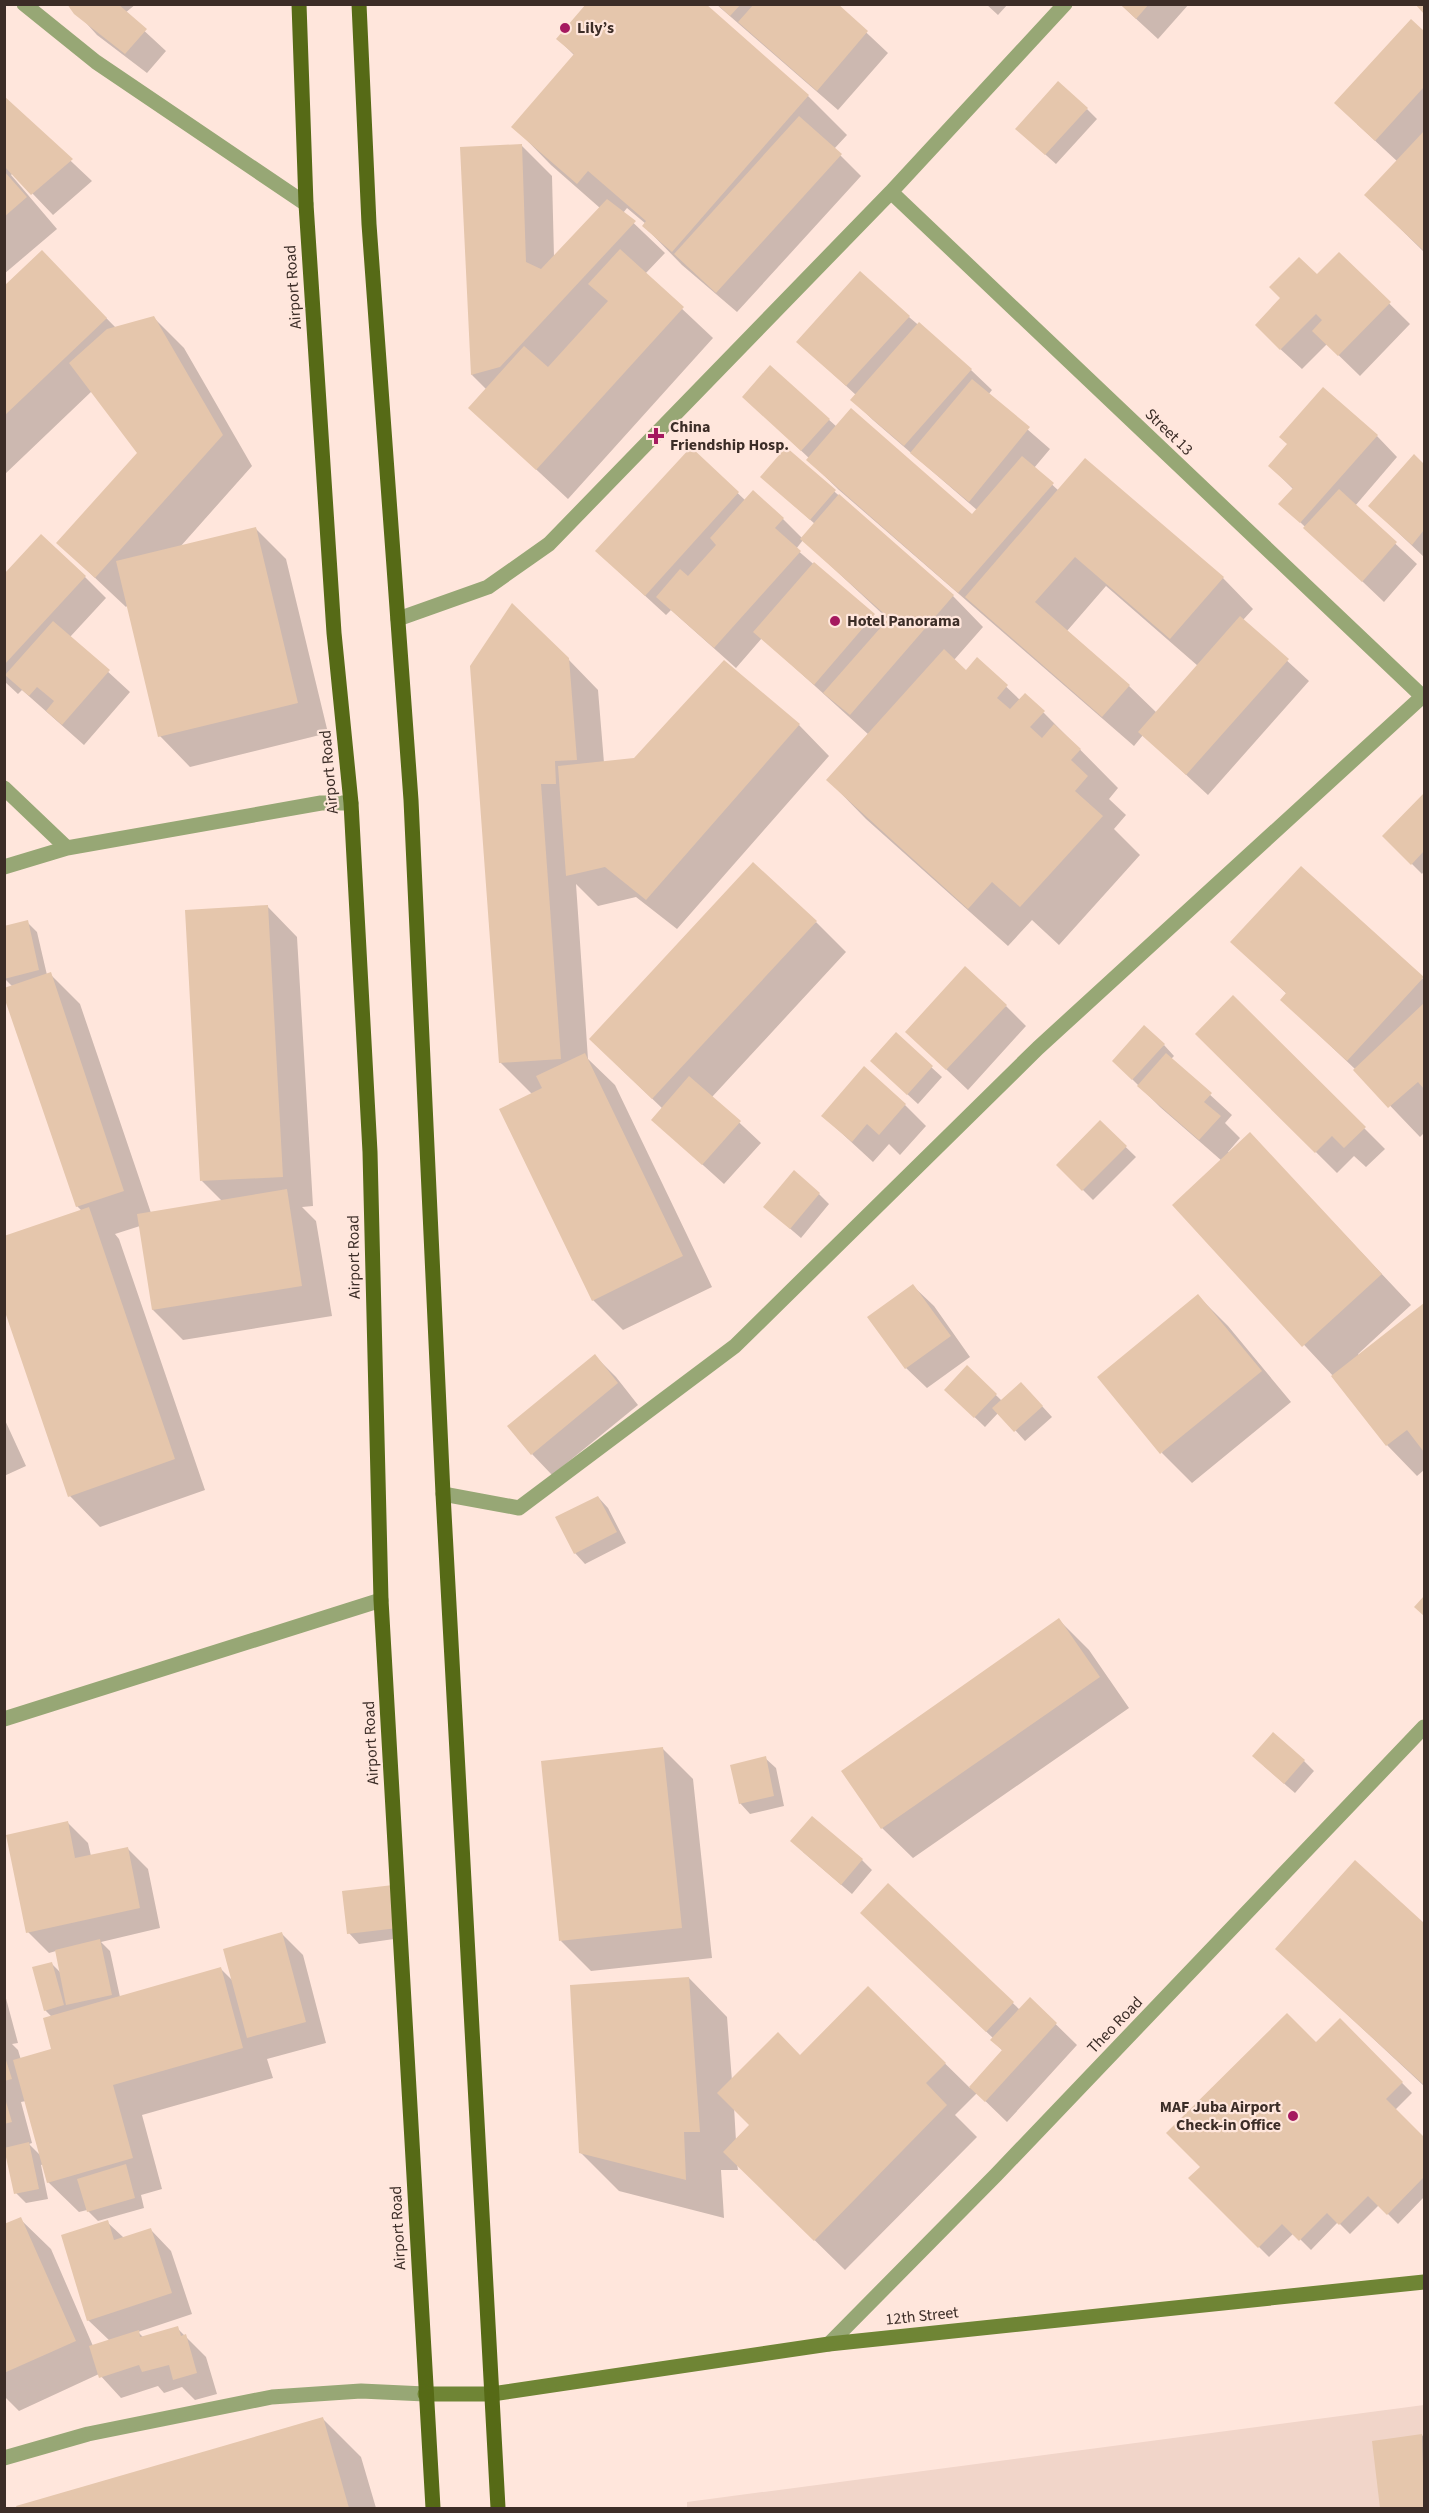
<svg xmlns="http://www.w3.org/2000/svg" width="1429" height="2513" font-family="'Source Sans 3',sans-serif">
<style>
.built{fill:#f1d5c9}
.shadow{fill:#0003;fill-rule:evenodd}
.building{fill:#e5c6ac}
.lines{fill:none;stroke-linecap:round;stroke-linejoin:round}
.street{stroke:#97a775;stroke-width:15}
.secondary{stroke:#6f8535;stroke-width:15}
.primary{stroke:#566a16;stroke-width:15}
.poi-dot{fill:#a5195f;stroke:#ffe6dc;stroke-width:2}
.labels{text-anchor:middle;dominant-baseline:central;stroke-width:4.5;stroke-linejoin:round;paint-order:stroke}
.poi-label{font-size:16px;font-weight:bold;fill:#3c2d27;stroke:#ffe6dc;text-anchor:start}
.street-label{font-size:16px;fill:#3c2d27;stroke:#ffe6dc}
</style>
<rect width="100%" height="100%" fill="#ffe6dc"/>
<path class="built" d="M1424,2405V2508H687V2502Z"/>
<path class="shadow" d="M69,4H136L125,13L166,51L147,73L97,35Z
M704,4L808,96L847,135L834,149L861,176L737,312L682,265L644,226L646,224L627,208L623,213L665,253L645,274L713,338L568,499L470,408L487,390L472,375L522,146L552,176L554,257L600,208L551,165L513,126L575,56L558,39Z
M716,4H836L888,53L838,110Z
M986,4H1008L998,15Z
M1120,4H1189L1158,39Z
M1411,21L1424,33V252L1366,195L1398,162L1357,124Z
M4,98L92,181L53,215L13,173L11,175L57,229L4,274Z
M1087,109L1097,119L1056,164L1028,139Z
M1339,254L1410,324L1360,376L1327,344L1302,369L1277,346L1317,276Z
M72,283L116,328L154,318L184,348L252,466L180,547L256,529L286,559L328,733L190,767L160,736L128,605L126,607L58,543L139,453L92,391L4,475V288Z
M909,317L971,370L992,390L988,395L1050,449L1034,468L1059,491L1223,578L1253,609L1243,620L1309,681L1208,795L1143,735L1134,746L839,490L808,460L810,459L744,397L770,367L837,427L973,516L977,510L873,420L852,400L856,395L798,342ZM1106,586L1198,666L1157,713L1129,686L1067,631Z
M1377,436L1397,457L1355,506L1417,564L1384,602L1280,503L1293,489L1270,466Z
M691,449L746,501L783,519L803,539L815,524L773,487L786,449L953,596L983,627L954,660L966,672L977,659L1020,700L1044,713L1118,788L1109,799L1126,815L1114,829L1140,855L1059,945L1032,920L1008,946L866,819L828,780L869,735L762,638L736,668L671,610L666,615L618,571ZM803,540L889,620L884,625L796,549Z
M1414,457L1424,466V557L1370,506Z
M4,577H85L106,598L70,637L130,692L84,745L22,690L18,694L4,681Z
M568,659L598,690L604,763L634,760L724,662L799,725L829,756L677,929L636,897L598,906L576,884L588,1059L615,1085L712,1287L623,1330L593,1300L532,1094L500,1062L471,667Z
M1424,795V871L1422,874L1384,836Z
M1302,868L1424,980V1133L1420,1137L1355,1069L1282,1000L1287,994L1233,942Z
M267,906L297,937L313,1206L302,1207L316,1221L332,1316L183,1340L153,1310L140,1226L115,1234L119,1239L205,1490L100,1527L70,1496L82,1211L77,1206L13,987L4,978L27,922L37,932L47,975L50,974L80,1004L151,1213L222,1201L202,1181Z
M816,922L846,952L712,1097L761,1143L724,1184L653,1120L663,1109L621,1069Z
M1233,997L1385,1149L1366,1167L1354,1156L1337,1173L1197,1034Z
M1006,1006L1026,1026L968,1090L928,1052Z
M896,1035L942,1077L918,1104L882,1071Z
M1164,1045L1174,1056L1171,1059L1232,1115L1225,1123L1240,1138L1228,1152L1230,1153L1250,1134L1411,1305L1358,1354L1359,1356L1424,1305V1470L1417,1476L1387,1445L1334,1377L1174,1205L1222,1161L1160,1107L1124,1071Z
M905,1105L926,1126L900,1155L889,1144L873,1162L823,1116Z
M1100,1122L1136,1157L1093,1200L1058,1165Z
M819,1194L829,1204L801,1238L765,1207Z
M913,1286L934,1306L970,1357L927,1388L906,1368Z
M1198,1296L1228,1326L1291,1402L1192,1483L1162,1453Z
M595,1356L616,1377L638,1405L552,1475L532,1454Z
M967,1367L1002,1401L1031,1394L1052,1417L1025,1441L999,1412L985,1427L946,1390Z
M4,1418L26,1466L4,1476Z
M598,1497L608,1508L626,1543L585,1564L575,1553Z
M1059,1620L1089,1650L1129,1708L913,1858L882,1828L843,1771Z
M663,1749L693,1779L712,1958L591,1971L561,1941Z
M765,1758L776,1768L784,1806L750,1814L740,1803Z
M1304,1761L1314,1771L1295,1793L1264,1766Z
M68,1823L88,1843L91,1856L127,1848L148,1869L160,1928L101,1942L110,1951L120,1997L221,1969L233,1981L282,1934L303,1955L326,2043L267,2059L273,2078L142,2115L162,2189L141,2195L144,2208L98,2221L87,2210L79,2212L48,2182L44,2164L41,2165L48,2199L26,2203L16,2193L6,2150L4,2151V1991L18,2043L12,2044L18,2050L21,2060L53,2050L52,2017L45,2010L51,1963L61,1973L56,1951L49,1953L28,1932ZM26,2101L41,2156L29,2144L32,2143L21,2102Z
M803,1852L862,1860L872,1870L852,1894Z
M1355,1862L1424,1925V2086L1277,1949Z
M888,1885L1020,2010L1030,1999L1077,2045L1007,2122L977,2093L955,2115L977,2137L845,2270L737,2164L738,2170H721L724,2218L619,2191L580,2152L689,1978L727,2017L732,2081L801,2057L868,1988L970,2088L1003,2051L992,2040L994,2039L883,1933ZM734,2107L752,2125L736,2141Z
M344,1892L408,1937L359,1944L349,1933Z
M1340,2020L1412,2093L1395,2110L1424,2140V2197L1398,2224L1379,2205L1350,2234L1338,2222L1311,2250L1294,2233L1269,2257L1190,2178Z
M20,2219L51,2249L93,2346L110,2341L88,2320L107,2222L124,2238L151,2230L171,2251L192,2314L138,2332L144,2338L177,2328L206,2357L217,2394L195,2400L182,2387L164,2393L158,2386L121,2398L99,2374L19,2411L4,2396V2226Z
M323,2419L361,2457L376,2508H19Z
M1422,2435L1424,2438V2508H1382L1374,2442Z"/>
<path class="building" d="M67,4H118L147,29L125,54L74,14Z
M586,4H706L809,95L672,252L642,226L646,221L588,171L577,184L511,127L574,54L556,39Z
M717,4H741L730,16Z
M754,4H838L868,31L817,91L738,22Z
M1120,4H1149L1136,19Z
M1415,4H1424V14Z
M1411,19L1424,31V87L1375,141L1334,103Z
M1058,81L1088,108L1045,155L1015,129Z
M4,96L73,159L31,195L4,166Z
M799,116L842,154L716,293L674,254Z
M1424,131V251L1364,195Z
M522,144L526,262L541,269L607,199L636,221L500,367L471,375L460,147Z
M4,171L27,197L4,217Z
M620,249L684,307L536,470L468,408L524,346L548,367L608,301L588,284Z
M42,250L107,318L4,416V286Z
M1339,252L1391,302L1338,356L1312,331L1322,320L1316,314L1280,350L1255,325L1280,298L1269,287L1299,257L1317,274Z
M860,271L910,316L846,386L796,342Z
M154,316L223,435L95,578L56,543L137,453L69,363L107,329Z
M919,322L972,369L904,446L850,400Z
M770,365L830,419L801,451L742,397Z
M972,379L1030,427L969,502L910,453Z
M1323,387L1378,435L1300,523L1278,504L1293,488L1268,466L1287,444L1279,437Z
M851,408L972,514L1022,456L1054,483L958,593L806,460Z
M691,447L739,492L645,596L595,551Z
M786,447L836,490L810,520L760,477Z
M1414,454L1424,464V530L1412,545L1368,506Z
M1085,458L1224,577L1170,639L1075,557L1035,602L1130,685L1102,717L965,597Z
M1339,489L1397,542L1362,582L1303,528Z
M753,490L784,518L775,528L801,551L714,648L656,597L680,569L688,576L716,545L710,538Z
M839,494L954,595L850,715L823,693L889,618L800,539Z
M256,527L298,703L158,737L116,561Z
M41,534L86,576L4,665V574Z
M814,562L875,614L814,685L753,632Z
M512,603L569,658L577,760L555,761L556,784H541L561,1059L499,1063L470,666Z
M1240,616L1289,659L1186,775L1138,732Z
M53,621L110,670L62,725L46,711L54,701L37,687L29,696L5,675Z
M944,649L966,670L977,657L1008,685L997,698L1010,709L1025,693L1045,711L1030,727L1042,738L1054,724L1081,749L1071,760L1088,776L1075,791L1103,816L1020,907L992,882L968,909L826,780Z
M724,660L800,724L646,900L605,867L566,876L558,766L634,758Z
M1424,793V851L1411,865L1382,836Z
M753,862L817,921L652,1099L589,1039Z
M1301,866L1424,977L1347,1061L1280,1000L1286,993L1230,942Z
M268,905L283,1177L200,1181L185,910Z
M28,920L39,970L4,979V926Z
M965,966L1007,1005L946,1070L905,1032Z
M51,972L124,1191L76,1207L4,997V988Z
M1233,995L1366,1127L1344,1148L1332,1136L1315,1153L1195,1034Z
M1424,1003V1089L1418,1082L1388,1108L1353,1070Z
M1144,1025L1165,1044L1132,1080L1112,1061Z
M896,1032L933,1066L907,1095L870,1061Z
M585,1053L683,1256L592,1301L499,1109L542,1088L536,1076Z
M1166,1053L1212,1093L1204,1102L1221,1116L1199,1140L1137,1086Z
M864,1066L906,1104L879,1135L867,1124L852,1142L821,1116Z
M689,1076L741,1121L702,1165L651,1120Z
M1100,1120L1127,1146L1082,1191L1056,1165Z
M1250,1132L1382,1274L1302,1347L1172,1205Z
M794,1170L820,1193L790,1229L763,1207Z
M287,1189L302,1286L152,1310L137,1214Z
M89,1207L175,1459L68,1497L4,1309V1236Z
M913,1284L951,1336L905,1369L867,1317Z
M1198,1294L1262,1371L1160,1454L1097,1377Z
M1424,1303V1452L1407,1430L1386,1446L1331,1376Z
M595,1354L618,1383L531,1455L507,1426Z
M967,1365L997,1394L974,1418L944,1390Z
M1021,1382L1043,1406L1014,1432L992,1408Z
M598,1496L617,1532L574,1554L555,1517Z
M1424,1596V1616L1414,1607Z
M1059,1618L1100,1677L881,1829L841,1771Z
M1273,1732L1305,1760L1284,1784L1252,1756Z
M663,1747L682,1928L559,1941L541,1761Z
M766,1756L774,1796L739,1804L730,1765Z
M812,1816L863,1859L841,1885L790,1841Z
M68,1821L75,1858L128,1847L140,1908L26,1933L6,1835Z
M1355,1860L1424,1923V2085L1275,1949Z
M888,1883L1014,2002L986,2032L860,1913Z
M393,1885L398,1928L347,1934L342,1891Z
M282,1932L306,2022L247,2038L223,1949Z
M100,1939L112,1995L66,2005L55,1950Z
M52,1962L64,2005L44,2011L32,1967Z
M221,1967L243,2048L113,2085L133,2158L47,2183L13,2060L51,2049L43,2018Z
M689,1977L700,2132H684L686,2180L579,2153L570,1985Z
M868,1986L946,2063L926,2083L947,2105L814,2241L723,2152L749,2125L717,2093L778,2032L800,2055Z
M1030,1997L1057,2023L985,2102L969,2087L1002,2050L990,2040Z
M1287,2013L1316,2042L1340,2018L1403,2082L1386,2099L1424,2137V2177L1387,2215L1368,2196L1339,2225L1327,2213L1299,2241L1282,2224L1258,2248L1188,2178L1200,2167L1166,2133Z
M4,2054L12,2079L4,2081Z
M4,2095L12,2122L4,2124Z
M29,2142L39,2189L14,2194L4,2148Z
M126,2164L135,2198L87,2212L77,2179Z
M21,2217L76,2341L4,2373V2224Z
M108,2220L114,2240L151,2228L172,2293L87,2321L61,2235Z
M178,2326L181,2336L186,2334L197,2373L173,2380L169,2365L142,2372L139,2365L99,2378L89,2346L139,2330L140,2337Z
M323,2417L349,2508H17L16,2506Z
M1422,2434L1424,2508H1380L1372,2441Z"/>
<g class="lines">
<path class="street" d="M24,4L96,62L306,204
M891,192L1423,697
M398,619L488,587L549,544L891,192L1065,4
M4,788L67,848
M4,867L67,848L321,803H351
M443,1494L519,1508L735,1346L1038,1048L1424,695
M4,1719L381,1600
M829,2344L996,2175L1424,1727
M4,2458L88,2434L272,2397L361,2391L425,2394"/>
<path class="secondary" d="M425,2394H492L829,2344L1424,2282"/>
<path class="primary" d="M299,4L306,204L334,633L351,803L370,1152L381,1600L433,2508
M359,4L369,224L411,800L443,1494L498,2508"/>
</g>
<g class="poi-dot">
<circle cx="565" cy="28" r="6"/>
<path d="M653 427h6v6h6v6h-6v6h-6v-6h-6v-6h6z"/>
<circle cx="835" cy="621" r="6"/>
<circle cx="1293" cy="2116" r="6"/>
</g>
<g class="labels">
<g class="poi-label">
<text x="577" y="28">Lily’s</text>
<text x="670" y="427">China<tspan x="670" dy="18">Friendship Hosp.</tspan></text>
<text x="847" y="621">Hotel Panorama</text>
<text x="1281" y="2107" text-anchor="end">MAF Juba Airport<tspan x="1281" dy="18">Check-in Office</tspan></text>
</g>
<g class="street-label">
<text transform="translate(293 287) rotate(-94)">Airport Road</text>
<text transform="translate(1169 432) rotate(44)">Street 13</text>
<text transform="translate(329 772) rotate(-95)">Airport Road</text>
<text transform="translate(354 1257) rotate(-91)">Airport Road</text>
<text transform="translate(371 1743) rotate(-93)">Airport Road</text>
<text transform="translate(1115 2025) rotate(-46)">Theo Road</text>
<text transform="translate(398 2228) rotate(-93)">Airport Road</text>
<text transform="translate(922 2316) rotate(-6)">12th Street</text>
</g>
</g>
<rect width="1429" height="2513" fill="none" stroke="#3c2d27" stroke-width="12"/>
</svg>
